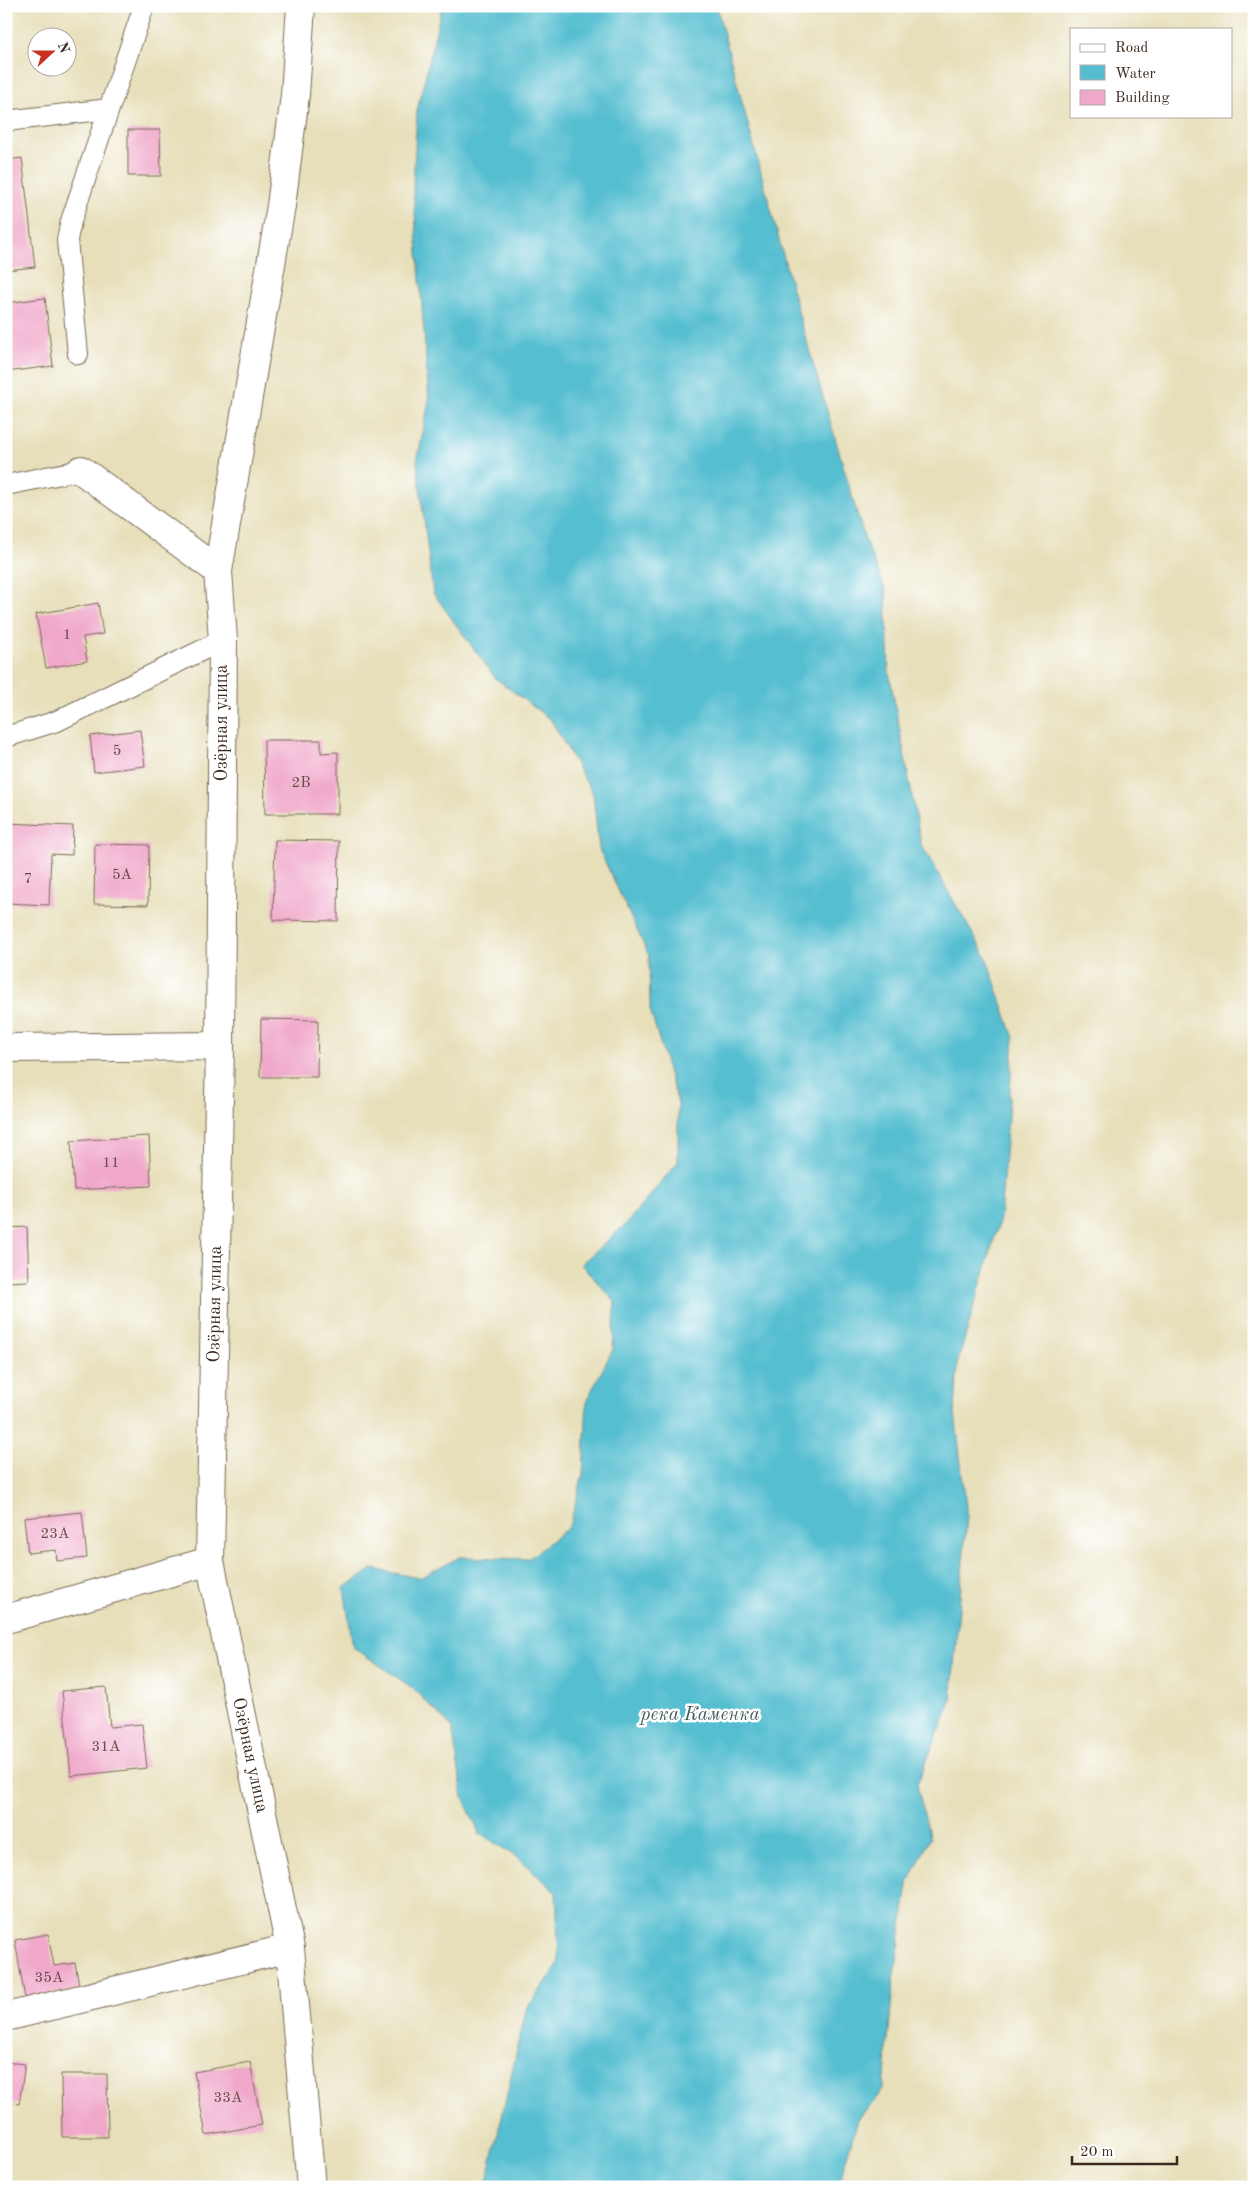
<svg xmlns="http://www.w3.org/2000/svg" width="1260" height="2193" font-family="'Old Standard TT',serif">
<style>
.water{fill:#54bed0;stroke:#487477}
.building{fill:#f0a8ca}
.lines{fill:none;stroke-linecap:round;stroke-linejoin:round}
.lane-casing{stroke:#776955;stroke-width:22}
.street-casing{stroke:#776955;stroke-width:30}
.lane{stroke:#fff;stroke-width:20}
.street{stroke:#fff;stroke-width:28}
.labels{text-anchor:middle;dominant-baseline:central;stroke-width:5;stroke-linejoin:round;paint-order:stroke}
.number-label{font-size:15px;fill:#684a49}
.street-label{font-size:18px;fill:#3b2a1e;stroke:#fff}
.water-label{font-size:19px;font-style:italic;fill:#445e5c;stroke:#fff}
</style>
<rect width="100%" height="100%" fill="#fff"/>
<filter id="ink" filterUnits="userSpaceOnUse"><feTurbulence type="fractalNoise" baseFrequency=".02" numOctaves="2"/><feDisplacementMap in="SourceGraphic" scale="10" xChannelSelector="R" yChannelSelector="G"/><feConvolveMatrix kernelMatrix="1 2 1 2 8 2 1 2 1" color-interpolation-filters="sRGB"/></filter>
<filter id="wash" filterUnits="userSpaceOnUse"><feTurbulence type="fractalNoise" baseFrequency=".0096" numOctaves="4" result="noise"/><feDisplacementMap in="SourceGraphic" scale="20" xChannelSelector="R" yChannelSelector="G"/><feGaussianBlur stdDeviation="1.12" result="paint"/><feColorMatrix in="noise" values="0 0 0 0 0 0 0 0 0 0 0 0 0 0 0 0 0 1.4 0 .05"/><feComposite in="paint" operator="in"/></filter>
<g filter="url(#wash)">
<rect width="100%" height="100%" fill="#e7dfba"/>
<path class="water" d="M442,6H718V12L801,322L865,540L886,591L889,672L921,844L986,957L1014,1038L1000,1219L958,1361L955,1412L967,1516L951,1701L917,1785L930,1839L908,1884L892,1995L884,2089L858,2119L838,2187H485L487,2182L526,2010L559,1964L556,1892L518,1858L479,1833L463,1797L452,1728L411,1687L353,1647L344,1588L373,1569L419,1578L460,1557L528,1559L569,1527L583,1474L587,1400L613,1349L615,1302L581,1264L625,1225L678,1162V1104L650,1009L649,956L599,849L593,794L551,720L495,678L433,593L417,462L429,400L413,187L417,111Z"/>
<g id="blocks">
<path class="building" d="M128,130H160L161,176H128Z
M22,158L35,267L6,270V160Z
M45,298L53,366L6,372V303Z
M98,603L103,634L83,637L87,661L46,668L36,614Z
M140,730L145,766L94,772L90,736Z
M264,740H321V753L338,752V814H265Z
M6,823L73,826L72,855L51,854L49,905L6,903Z
M275,840L339,841L338,921L273,920Z
M95,844L149,845L148,905L94,904Z
M261,1019L318,1020L317,1077H260Z
M149,1136L151,1186L74,1190L71,1141Z
M27,1227L29,1281L6,1282V1228Z
M82,1512L87,1558L57,1561L56,1550L28,1553L24,1518Z
M106,1687L110,1727L142,1724L147,1768L71,1776L62,1691Z
M48,1934L54,1966L75,1963L80,1990L25,1999L15,1940Z
M6,2062L25,2064L19,2104L6,2102Z
M250,2062L262,2125L206,2135L194,2072Z
M61,2074H107L108,2137H62Z"/>
</g>
</g>
<g filter="url(#ink)">
<use href="#blocks" fill-opacity="0" stroke="#776955" stroke-width="1"/>
<g class="lines">
<defs>
<path id="lane" d="M6,121L109,109
M78,354L67,240L71,221L144,6
M6,485L81,470
M6,737L57,721L223,640"/>
<path id="street" d="M81,470L218,571L223,640L220,1046L210,1561L290,1948L311,2187
M218,571L281,206L295,95L301,6
M6,1048L220,1046
M6,1619L210,1561
M6,2017L290,1948"/>
</defs>
<use href="#lane" class="lane-casing"/>
<use href="#street" class="street-casing"/>
<use href="#lane" class="lane"/>
<use href="#street" class="street"/>
</g>
</g>
<g class="labels">
<g class="number-label">
<text x="67" y="635">1</text>
<text x="117" y="751">5</text>
<text x="301" y="783">2В</text>
<text x="122" y="875">5А</text>
<text x="28" y="879">7</text>
<text x="111" y="1163">11</text>
<text x="55" y="1534">23А</text>
<text x="106" y="1747">31А</text>
<text x="49" y="1978">35А</text>
<text x="228" y="2098">33А</text>
</g>
<g class="street-label">
<text transform="translate(222 723) rotate(-90)">Озёрная улица</text>
<text transform="translate(215 1304) rotate(-89)">Озёрная улица</text>
<text transform="translate(250 1755) rotate(78)">Озёрная улица</text>
</g>
<g class="water-label">
<text x="700" y="1715">река Каменка</text>
</g>
</g>
<rect width="1260" height="2193" fill="none" stroke="#fff" stroke-width="25"/>
<rect x="1070" y="28" width="162" height="90" fill="#ffffff" stroke="#b1aaa5"/>
<rect x="1080" y="44" width="25" height="8" fill="#ffffff" stroke="#b1aaa5"/>
<text x="1115" y="52" font-size="15" fill="#3b2a1e">Road</text>
<rect x="1080" y="65" width="25" height="15" fill="#54bed0" stroke="#b1aaa5"/>
<text x="1115" y="78" font-size="15" fill="#3b2a1e">Water</text>
<rect x="1080" y="90" width="25" height="15" fill="#f0a8ca" stroke="#b1aaa5"/>
<text x="1115" y="102" font-size="15" fill="#3b2a1e">Building</text>
<g transform="translate(52 52) rotate(69)"><circle r="24" fill="#ffffff" stroke="#b1aaa5"/>
<path d="M0-4L9 19L0 12L-9 19Z" fill="#c8321e"/>
<text y="-8" font-size="14" font-weight="bold" text-anchor="middle" fill="#3b2a1e">N</text>
</g>
<path d="M1072 2156v8h105v-8" fill="none" stroke="#3b2a1e" stroke-width="2.5"/>
<text x="1080" y="2156" font-size="15" fill="#3b2a1e" stroke="#ffffff" stroke-width="4" paint-order="stroke">20 m</text>
</svg>
